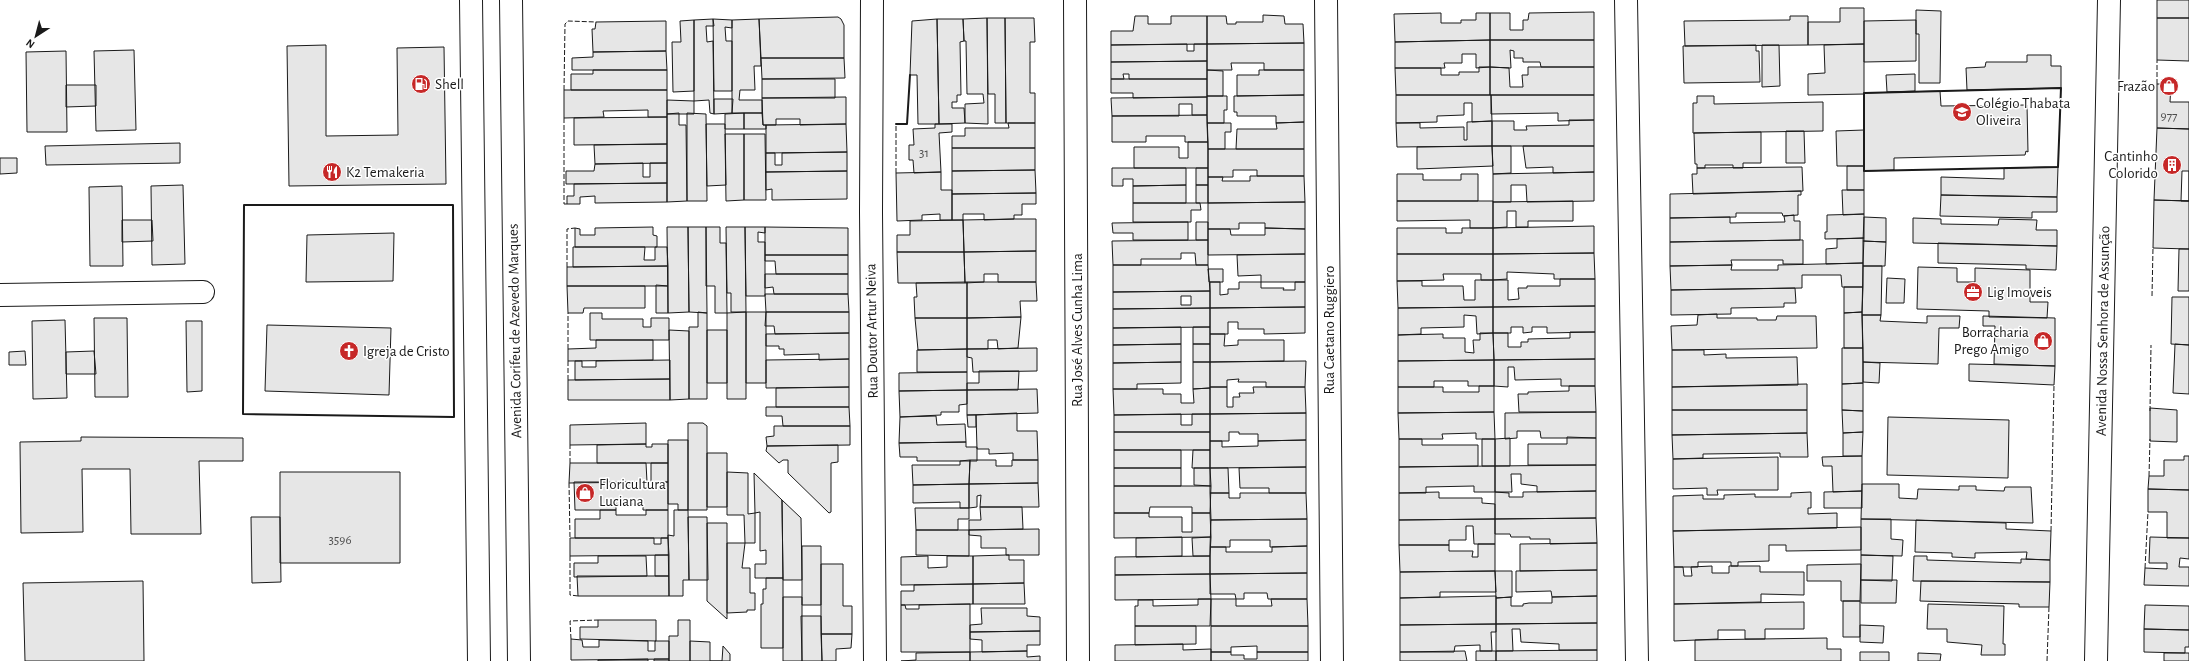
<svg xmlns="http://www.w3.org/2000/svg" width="2189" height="661" font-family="'Alegreya Sans',sans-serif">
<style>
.building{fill:#e6e6e6;stroke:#1a1a1a;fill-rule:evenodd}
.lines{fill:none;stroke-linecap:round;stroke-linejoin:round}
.minor-casing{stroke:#1a1a1a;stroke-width:24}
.tertiary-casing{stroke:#1a1a1a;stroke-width:24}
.primary-casing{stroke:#1a1a1a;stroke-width:24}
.minor{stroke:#fff;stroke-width:22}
.tertiary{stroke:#fff;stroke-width:22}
.primary{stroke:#fff;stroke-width:22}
.fence{stroke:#1a1a1a;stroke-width:1;stroke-dasharray:5 2;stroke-linecap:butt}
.wall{stroke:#1a1a1a;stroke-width:2}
.labels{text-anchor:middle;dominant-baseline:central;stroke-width:3;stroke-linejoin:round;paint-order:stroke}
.number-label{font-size:13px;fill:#4d4d4d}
.poi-label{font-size:15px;fill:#1a1a1a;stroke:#fff;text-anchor:start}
.street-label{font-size:15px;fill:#1a1a1a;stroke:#fff}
</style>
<rect width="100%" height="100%" fill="#fff"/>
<path class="building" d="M2157,0H2189V18H2157Z
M1840,8H1864V44L1808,45V22H1840Z
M1916,10L1941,11L1940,83H1919V34H1916Z
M1594,12V40H1490V13H1510V30H1523V20H1528L1529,13Z
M1441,13V23H1461V20H1476V13H1490V40L1395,42L1394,14Z
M1263,15L1284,16L1285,24H1303L1304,43L1207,44V16H1226L1227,24H1236V22H1263Z
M1135,16H1148V24H1171V16H1207V44L1111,45V31H1133Z
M1790,16H1808V45L1685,46L1684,21L1790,20Z
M838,17L841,19L844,25V58H761L759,19Z
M987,18L988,124L965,123V104L984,103L983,94H967L966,41H964L963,19Z
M987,18H1005L1006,123H995V94H988Z
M1005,18H1034L1035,42H1030V93H1035V123H1006Z
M2157,18H2189V61L2157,60Z
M713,19L732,20V28L725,27L726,41H732V91H714Z
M713,19L714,26H706L707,42L713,41L714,114L710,113L709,100L694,101V20Z
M759,19L761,66H754L755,90H740L739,100H762V113H732V20Z
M937,19H963L964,41L960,42L961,95H957V102H952V108H964L965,123L939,124Z
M937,19L939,124H918L917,75H910L912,21Z
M694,20V91L673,92L672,42H681L680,21Z
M1916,20V61L1864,62V21Z
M666,21V51L593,52L592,29H595L596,22Z
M1490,40V67L1476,68V54H1462V63H1444L1445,68H1395V42Z
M1490,40H1594V67H1541L1540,62H1523V58H1514V51L1510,50L1511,68L1490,67Z
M1304,43V70H1264V63H1231L1232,70H1207V44Z
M1187,44V51H1194V44H1207V61L1111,62V45Z
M1864,44V94L1808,95V74L1825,73L1824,45Z
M326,45V136L398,135L397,48L444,47L446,184L289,186L287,46Z
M1756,45V51H1759L1760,82L1684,83L1683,46Z
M1762,45H1779L1780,86L1762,87Z
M134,50L136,130L96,131L94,51Z
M66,51L67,132H27L26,52Z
M666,51L667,70H572V58L593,57V52Z
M2027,55H2051V66H2061V88L1967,90L1966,68L1985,67L1986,62H2027Z
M761,58H844L845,78L762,79Z
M1207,61V79H1129V74H1123L1124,79H1111V62Z
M1479,67H1490V95H1396L1395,68H1441V75H1459V72H1479Z
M1490,67L1509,68L1510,87H1523L1522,75H1528V67H1594V95H1490Z
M593,70H667V90H571V74H593Z
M1207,70L1223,71V96H1207Z
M1259,70H1304V95L1237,96V75H1259Z
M1915,74V91L1887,92L1886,75Z
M762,79H835V98H762Z
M1111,79H1207V97L1133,98V93H1111Z
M2157,84H2171L2170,102H2189V129L2157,128Z
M66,85H96V106L66,107Z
M564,90H667V117H648V110L603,111L604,117L564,118Z
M1940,91L1941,106L2027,105L2028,152L2026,151L2025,155L1894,158V170L1864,171V93Z
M1304,95V122L1276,123V116H1237V112H1234V96Z
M1396,95H1491L1492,121L1472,122V103H1464V115L1437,116V122L1396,123Z
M1491,95H1594V120L1558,121V113L1491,114Z
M1227,96V110H1224V123H1207V96Z
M1697,96H1714V104L1823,102V131L1693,133V103H1697Z
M846,97V124L800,125V119H776V125H763L762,98Z
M1207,97V115H1192V104H1179V116H1112L1111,98Z
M714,99H733L732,113L714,114Z
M667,100L694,101V114H667Z
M679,113V125H686L687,201L667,202V114Z
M687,113L706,114L707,201H687Z
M744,113H762L763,125H766V129H744Z
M744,113V129H725V114Z
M1207,115L1208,142H1185V136H1146V142H1112V116Z
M667,117V144L574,145V118Z
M1569,120H1594V146H1492V121H1514V130H1527L1526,126L1569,125Z
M1492,121V146L1397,147L1396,123H1420V128L1464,127V140H1467V122Z
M1304,122V149H1236L1237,129H1277L1276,123Z
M1008,123H1035V148H952V136H965V128H1009Z
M1207,123H1231V132H1225V149H1208Z
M706,124H725L726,185L707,186Z
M846,124L847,152L766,153V125Z
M935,124H952V132L939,133L941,172L914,173L913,160H909V145H914L913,129L935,128Z
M2157,128L2189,129V201L2154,200Z
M1864,130V166H1837L1836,131Z
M1786,131H1804L1805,163H1786Z
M1761,132V163H1743V168H1733V165H1705V168H1697V164H1695L1694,133Z
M725,134H744V200L726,201Z
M744,134H765L766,200H744Z
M1188,142H1208V168H1134V147H1179V158H1188Z
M180,143V163L46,165L45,146Z
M667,144V163L595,164L594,145Z
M1492,146H1511V173L1493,174Z
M1492,146L1493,166L1417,169V147Z
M1523,146H1594V172L1553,173V167L1526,168Z
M952,148H1035V170L952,171Z
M1208,149H1304V176H1257V170H1233V177H1208Z
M847,152V171L766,172V153H775V165H782V153Z
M0,158H17V173L0,174Z
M643,163V177H650V163H667V183L566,184V171H594L595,164Z
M1847,166H1864V190H1847Z
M1802,167L1803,191L1693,194L1692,174H1697V168Z
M2058,167L2057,197L1941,195V177L2004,179V168Z
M1112,168H1186V185L1133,186V179H1123V186H1112Z
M1196,168H1208V185H1196Z
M1035,170L1036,193L952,194V171Z
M847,171V199L772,200V189L766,190V172Z
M2182,171H2189V201H2181Z
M941,172V190H952V220H940V214L922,215V220L897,221L896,173Z
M1594,172V201L1527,202L1526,185H1511V202H1493V174Z
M1397,174H1423V180H1461V174H1478V201H1397Z
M1250,176H1304L1305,202L1208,203V177H1223L1222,181H1250Z
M667,183V202L595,203V196L580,197V204H567V196H574V184Z
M183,185L185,264L152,265L151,186Z
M1186,185V203H1133V186Z
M1196,185H1208V203H1196Z
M122,186L123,266H90L89,187Z
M1842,190H1864V214L1843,215Z
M1801,191V195H1798V215L1783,216L1782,213H1736V217L1670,218V194Z
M1036,193V204H1022V215H1014V219L984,220V214H963V220H952V194Z
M1941,195L2057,197V212H2032V218L1940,216Z
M2154,200L2189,201V249L2153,248Z
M1397,201H1493V228H1470V220L1397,221Z
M1573,201V221H1528V227H1516V211H1507V227L1493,228V202Z
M1305,202V229L1265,228V223H1239V229H1208V203Z
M1133,203H1200L1201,210H1191V222H1133Z
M1864,214V238L1825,239V232H1827V215Z
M1794,215V221H1800V240L1670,242V218L1730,217V223L1785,222L1784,216Z
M1864,217L1886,218V242L1863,241Z
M1913,218L1941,219V224L1998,225L1999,219L2037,220L2036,230H2057V246L1913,243Z
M1014,219H1036V251L964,252L963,220Z
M122,220H152L153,241L122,242Z
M963,220L964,252H897V235H910V221Z
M1188,222V240H1133V233H1113L1112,223Z
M1196,222H1208V240H1196Z
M1594,226V253L1493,254V228Z
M653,227V235L657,236V247H575V228L580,229V235H595V228Z
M667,227H688L689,312L668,313Z
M688,227H706L707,313L689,312Z
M706,227H720V243H726L727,313H715V286H706Z
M726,227H745L746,312H731V293H727Z
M745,227H765V233L758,232V242H765V296H746Z
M765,227L848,228V255H765Z
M1265,228L1305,229V254L1208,255V229H1230L1231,235H1265Z
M1397,228H1446V233H1462V228H1493V254H1397Z
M394,233L393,281L306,282L307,235Z
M1864,238L1863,263L1826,264V249L1837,248V239Z
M1208,240V265H1196L1195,253H1181V259H1141V265H1113L1112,241Z
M1800,240H1803V264H1783V260H1731L1732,265L1670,266V242Z
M1863,241L1886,242L1885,266H1863Z
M1938,243L2057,246L2056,270L2026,269V265L1938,263Z
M573,247H645L644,260H655V247H667L668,266L573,267Z
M2179,249H2189V291H2178Z
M1036,251V282H998V274H984V282L965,283L964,252Z
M897,252H964L965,283H898Z
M1594,253L1595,279H1554V274L1507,272V279L1493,280V254Z
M1305,254V282H1261V275L1238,276L1237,255Z
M1397,254H1493V280H1481V274H1443L1444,280L1397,281Z
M765,255H848V274H776L775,261H765Z
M1863,263V287H1842L1841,275H1802V288L1671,290L1670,266L1732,265L1731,270H1778V265Z
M1113,265H1208L1210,291L1113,292Z
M668,266V286H567V267Z
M1863,266H1882L1881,315H1862Z
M1918,267L1957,268V282H1975V268L2030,270V302H2048L2047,318L1989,317V311L1917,309Z
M1208,269H1223V282H1209Z
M765,274H848V294H774L773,287L765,288Z
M1887,278L1905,279L1904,303H1886Z
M1560,279H1595V306L1493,307V280H1508V300L1519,299L1518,288H1527V286H1560Z
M1475,280H1493V307L1398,308L1397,281H1422V286H1463L1464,300H1475Z
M967,282V318H915L914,297H917L916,283Z
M967,282H1036L1037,301H1020L1021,317L967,318Z
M1210,282H1220V295L1228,294V289H1239V282H1261V288H1284L1283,290H1295V282H1305V307L1210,308Z
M656,285L668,286V313H656Z
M567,286H645V308H584L583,313H568Z
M1844,287H1863L1862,312L1844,313Z
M1795,288L1796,303H1784V307L1731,308V314L1671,315V290Z
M1210,291V308L1113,309V292ZM1181,296H1191V305H1181Z
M765,294H848L849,312H766Z
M2172,297H2189V345L2171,344Z
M1595,306V332L1547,333V327H1532V332L1523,333V327H1511V333H1493V307Z
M1305,307V333L1264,334V329H1238V322H1228V334H1210V308Z
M1493,307V333L1477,334L1476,316L1464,315V327L1421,328V334L1398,335V308Z
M1210,308V327L1113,328V309Z
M698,312L707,313V399H689V327H698Z
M746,312H766V383H746Z
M746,312V399H727V313Z
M766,312H849V333L775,334L774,326H765Z
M1862,312L1863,348H1844V313Z
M590,313H602V319H643V327H651V318H669V340H590Z
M1717,314V318H1757V320H1776L1777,316H1816L1817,348L1672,350L1671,326L1697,325L1698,315Z
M1862,315H1881L1880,321L1927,323V316H1960L1959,328H1939L1938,364L1863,362Z
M1983,316L2055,318V366L1994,364L1995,326H1983Z
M1021,317L1018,348L998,349L997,340H988V349H967V318Z
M94,318H127L128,397H95Z
M915,318H967V349L918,350Z
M65,320L67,398L33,399L32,321Z
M186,321H202V391L187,392Z
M267,325L391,328L389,395L265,391Z
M1181,327V344L1113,345V328Z
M1193,327H1210V344H1193Z
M669,330L689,331V399L670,400Z
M707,330H727V383H707Z
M1570,332H1595V359L1494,360L1493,333H1508V347H1521V342H1528V339L1570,338Z
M849,333V359L819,360V354L784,355V349H779V346H766V334Z
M1480,333H1493L1494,360L1398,361V335L1443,334V338H1465V352L1474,353L1473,340H1480Z
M1210,334H1225L1224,346L1238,345V340H1284V361L1210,362Z
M596,340H653V360L568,361V349L596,348Z
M1181,344V362L1113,363V345Z
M1193,344H1210V362H1193Z
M2175,344L2189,345V394L2173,393Z
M1037,348V371L973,372L972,358L967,357V349Z
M1842,348H1863V383L1842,384Z
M967,349V372H917V350Z
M1672,350H1704V355L1726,354V358L1797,357L1798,385L1672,387Z
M25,351L26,365H9V352Z
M94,351L96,374H66V352Z
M849,359V387L766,388V360Z
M1595,359V386H1561V379L1515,380L1514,367H1508V387L1494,386V360Z
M670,360V379L575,380V361H582V367H596V361Z
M1494,360V386H1468V381H1434V387H1398V361Z
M1306,361L1305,387H1266V382H1238L1239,379L1227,380V387H1210V362Z
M1181,362V383L1137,384V389H1113V363Z
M1193,362H1210V388L1193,389Z
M1863,362L1880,363L1879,383L1863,382Z
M1969,364L2055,366L2054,385L1969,381Z
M979,371H1019L1018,390H967V383H979Z
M967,372V390L899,391V373Z
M670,379V400H568V380Z
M1863,383V411L1842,410V384Z
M1807,384V410H1672V387Z
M1479,386H1494V412L1398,413V387H1443V392H1479Z
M1569,386H1595L1596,412H1519L1518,394H1528V392L1569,391Z
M849,387V407H776V388Z
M1227,387V407H1233V397H1240L1239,393H1254L1253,387H1305L1306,413L1210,414V387Z
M1210,388V414L1114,415L1113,389H1163V394H1181V403H1194L1193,389Z
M1037,389L1038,413L967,415V390Z
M967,390V404L959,405V412H941V415L900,417L899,391Z
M766,407H849L850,426H783L782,416H766Z
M2150,408L2177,410V442L2150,441Z
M1672,410H1807V433L1672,435Z
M1842,410L1863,411V432L1843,433Z
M1494,412L1495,439H1476V433L1442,434L1443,439H1399L1398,413Z
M1596,412V438H1541L1540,431H1517V438L1505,439V413Z
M1017,413V431H1037L1038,460H1013V453L989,454V449H977L976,415Z
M1306,413V440L1258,441V434H1239V432H1229V441H1210V414Z
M1181,414V425H1192V414H1210V432H1114V415Z
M967,415H976V427H968Z
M936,416L937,425L965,424L966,442L899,443L900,417Z
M1888,417L2009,420L2008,478L1887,475Z
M646,423V444L570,445V425Z
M688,423H703L707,426V510H688Z
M774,426H850V445L767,446L766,437L774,436Z
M1114,432H1210V450H1114Z
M1863,432L1862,456H1843V433Z
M1807,433L1808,457H1780V453L1703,454V458L1673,459L1672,435Z
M81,437L243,438V461H199L201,534H131L130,469H82L83,532L21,533L20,442L81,441Z
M1567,437L1596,438V465H1528V444H1567Z
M1510,438V466H1495V439Z
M1399,439H1422V445H1478V466L1399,467Z
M1482,439H1495V466H1482Z
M668,440H688V510H678V504H668Z
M1306,440V467L1210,468V441H1222V447L1258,446V441Z
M966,442V447H977V461H917V457H900L899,443Z
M646,444V447H652V444H668V463H597V445Z
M838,445V462L831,463V512L829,513L788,473V460H783L779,463L766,451L767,446Z
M1114,450H1181V468H1114Z
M1193,450H1210V468H1192Z
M707,453H727V507H707Z
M1862,456V491L1833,492L1832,466H1823L1822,457Z
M2184,456H2189V490L2148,489L2149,476H2164V460H2184Z
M1778,457V490H1717L1718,495H1707V488L1673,489V459Z
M970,460H996V466H1012V460H1038V483L969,484Z
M970,460L969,484L913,485L912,465H960V461Z
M570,463H646L647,482L569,483Z
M651,463H668V482H651Z
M1596,465V491L1537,492V486L1521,484V474H1511L1512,492H1495V466Z
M1495,466V492H1474V486L1426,487V493H1399V467Z
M1306,467V493H1269V488H1240L1239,468Z
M1114,468H1181V486H1114Z
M1194,468H1210L1211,486L1194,485Z
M1210,468H1228L1229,493H1210Z
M280,472H400V563H280Z
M727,472L748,473V514L755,513V543H745L744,515H727Z
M754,473L782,500L783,578H755V564H766V550L760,551V512L755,513Z
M574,482H668V510H643V504H616V510H575Z
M1038,483L1039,507H980L981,495L977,496V507L969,508V484Z
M969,484V508H960V502L913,503V485Z
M1862,484H1899V498L1917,499L1918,489L1959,490V486H1976V490L2004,491L2005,487H2031L2033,523L1861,519Z
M1114,486H1211L1210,513H1192V507H1150L1149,513H1114Z
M2148,489L2189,490V538H2167V512H2148Z
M1596,491V518L1495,519V492L1509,493V497H1523V492Z
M1862,491V508H1824V492Z
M1439,492V498H1482V503L1495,504V519L1399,520V493Z
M1811,492V508H1808V514L1837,513V528L1673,531V496L1703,495V499H1724V495L1755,494V497H1791V493Z
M1210,493H1229V498H1240V493H1306L1307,519L1211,520Z
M782,500L801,518L802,580H783Z
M980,507H1022L1023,529L969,530V520H981Z
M915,508H969V519H958V530H916Z
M600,510H616V515H646V510H668V538H575V519H600Z
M674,510H688L689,580H683V596H669L668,535L674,536Z
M1114,513H1149V517H1182V532H1192V513H1210L1211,537L1114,538Z
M251,517H280L281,582L252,583Z
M688,517H707L708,580H689Z
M1596,518L1597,543L1550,544V539H1530V537H1511L1510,534H1495V519Z
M1307,519V546L1270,547V540H1230V547H1210L1211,520Z
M1495,519V544H1474L1473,526H1466V540H1449V545H1399V520Z
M1861,519H1891V539L1903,540L1902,556L1861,555Z
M1916,520L2006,523V529L2051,531L2050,560L2026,559L2027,552L1975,553V558L1952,557V553L1915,552Z
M707,523H727V619L707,601Z
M1861,527V550L1786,551V545H1769V561L1738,562V566H1731V562H1698V567H1674L1673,531Z
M1039,529V555H1006V548H981V536L969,535V530Z
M916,530H969V556L916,555Z
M1182,537V556L1136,557V538Z
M1211,537L1210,556H1193L1192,538Z
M2150,537L2189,538V559L2180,558L2179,567H2189V586L2144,585L2145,568L2167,569V563H2149Z
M570,538H654V544H661V538H668L669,555L570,556Z
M727,543H745L742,568H750V593H755V610H747V612L727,613Z
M1597,543V570L1520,571V544Z
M1478,544H1495V571L1400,572L1399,545H1449V551H1473L1472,557H1478Z
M802,546H821V605H802Z
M1307,546V573L1210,574V547H1226V552H1272V547Z
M655,555H669V576H655Z
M1006,555H1009V560H1024V583L973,584V556Z
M1861,555L1893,556L1892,581L1861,580Z
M598,556H646L647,576L574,577V563H598Z
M928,556V568L947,567V556H973V584L901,585V557Z
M1210,556V574L1115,575V557Z
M1914,556H1927V560L2021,563V559L2050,560V582L1913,581Z
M821,564H843V606H852V634H821Z
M1861,564L1860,601H1841V581H1807V565Z
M1712,566V573H1729V566H1760V572H1804V595L1761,594V602L1674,604V567H1683L1684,576H1692L1691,567Z
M1597,570V596L1552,597L1551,591L1516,592V571Z
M1495,571L1496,592H1440V597L1400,598V572Z
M1495,571H1512V597L1496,598Z
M1307,573V599H1268L1267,593H1244V599H1236L1235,594H1210V574Z
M1210,574L1211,599L1115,600V575Z
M577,576H669V596H578Z
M766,578H783V648H761V604H763V589H766Z
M1861,580H1897L1896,603H1861Z
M143,581L144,661H25L23,583Z
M1921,581L2050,582L2049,607H2019V604L1920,601Z
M1024,583L1025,604H973V584Z
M973,584V604L901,605V591H914V585Z
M1496,596V624L1400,625V598Z
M1597,596V623L1496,624V598L1511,597V606H1523V604L1529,603H1552V597Z
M783,597H802V661H783Z
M1198,599H1211L1210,626H1135V606H1138V600H1153V606L1198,605Z
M1211,599H1236V606H1272L1271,599H1307L1308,626H1211Z
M1843,601H1860V637H1843Z
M1804,602V629H1765V639H1745V630H1718V639L1674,641V604Z
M970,604V652H901V605H905L906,609H919V605Z
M1928,604L2004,606L2003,644H2005V655H1981L1982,645L1947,642V629H1927Z
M2145,605L2189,606V630L2144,629Z
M981,608H1027V616L1040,617V631L970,632V625L982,624Z
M801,616H821L822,661H802Z
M598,620H656V641L580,639V627H598Z
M678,620H690V661H669V636H678Z
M1597,623V650H1559V644L1521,642L1520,629H1512L1513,651H1496V624Z
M1496,624V632H1491L1492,651H1480V645L1455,646L1454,652H1400V625Z
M1860,625L1884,626L1883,643L1860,642Z
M1135,626H1196V644L1135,645Z
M1211,626H1308V652H1257V646L1231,647V652H1211Z
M2144,629L2189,630V647H2185V653L2144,652Z
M1040,631V645H1027V651L982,652V640L970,639V632Z
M821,634H852L851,648L836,649V661H822Z
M1827,638V649H1841V661H1695V640Z
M571,639L582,640L583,647H599V640L648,641V651H655V641H669V659L571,660Z
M690,641L710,642V661H690Z
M1183,644V650L1211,649V661H1115V645Z
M723,646L730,654V661H710H722Z
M1597,650V661H1496V651Z
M1027,651V657L1040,656V661H970V652Z
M1465,651L1467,661H1400V652Z
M1476,651H1496V661H1476Z
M970,652V661H901L916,660V653Z
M1211,652H1231V655H1244V659H1257V652H1308V661H1211Z
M1860,652H1889V661H1860Z
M1918,653L1941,654L1940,661H1918Z
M2164,653H2189V661H2164Z
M648,659V661H598V660Z
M654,659H669V661H654Z"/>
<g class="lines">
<defs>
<path id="minor" d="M872,0L871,212L875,661
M1075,0L1078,661
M1326,0L1332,661
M1626,0L1637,661
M0,295L203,292"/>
<path id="tertiary" d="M2096,661L2109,0"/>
<path id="primary" d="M471,0L479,661
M511,0L519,661"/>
</defs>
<use href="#minor" class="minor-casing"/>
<use href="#tertiary" class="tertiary-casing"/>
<use href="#primary" class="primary-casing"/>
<use href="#minor" class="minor"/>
<use href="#tertiary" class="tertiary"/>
<use href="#primary" class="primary"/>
<path class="fence" d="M2157,84V60
M564,90L565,24L568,21L596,22
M564,118V204H567
M896,173V124
M567,267V229L575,228
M2152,296L2153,248
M568,349V313
M568,380V361
M2150,411L2151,345
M570,463V445
M2149,476L2150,439
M569,483L570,538
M2051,531L2054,385
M570,556V595L578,596
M2145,568L2148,512
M571,639L570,621L598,620
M2047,661L2049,607"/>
<path class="wall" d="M2061,88L2058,167L1864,171V93Z
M896,124H907L910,75
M244,205H453L454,417L243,414Z"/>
</g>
<defs>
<symbol id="fuel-disc" viewBox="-11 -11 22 22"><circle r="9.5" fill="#c62828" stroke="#fff"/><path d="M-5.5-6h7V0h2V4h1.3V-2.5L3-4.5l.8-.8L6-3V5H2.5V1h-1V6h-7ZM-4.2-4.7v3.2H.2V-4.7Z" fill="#fff"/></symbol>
<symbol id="shop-disc" viewBox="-11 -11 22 22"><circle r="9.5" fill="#c62828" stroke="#fff"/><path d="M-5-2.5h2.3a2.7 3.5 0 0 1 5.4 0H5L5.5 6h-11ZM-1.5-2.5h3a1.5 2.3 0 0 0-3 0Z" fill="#fff"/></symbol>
<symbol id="school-disc" viewBox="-11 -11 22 22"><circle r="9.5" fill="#c62828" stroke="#fff"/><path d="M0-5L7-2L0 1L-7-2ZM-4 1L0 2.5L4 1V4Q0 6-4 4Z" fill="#fff"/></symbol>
<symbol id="building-disc" viewBox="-11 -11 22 22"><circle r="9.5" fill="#c62828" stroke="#fff"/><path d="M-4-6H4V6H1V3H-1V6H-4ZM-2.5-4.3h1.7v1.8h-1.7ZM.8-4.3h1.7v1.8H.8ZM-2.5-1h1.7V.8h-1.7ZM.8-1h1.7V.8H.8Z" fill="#fff"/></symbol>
<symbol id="restaurant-disc" viewBox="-11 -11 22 22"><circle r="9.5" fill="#c62828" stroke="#fff"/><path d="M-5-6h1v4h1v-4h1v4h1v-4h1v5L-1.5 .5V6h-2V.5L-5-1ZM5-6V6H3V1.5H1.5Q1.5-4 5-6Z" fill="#fff"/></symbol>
<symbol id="office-disc" viewBox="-11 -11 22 22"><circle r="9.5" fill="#c62828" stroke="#fff"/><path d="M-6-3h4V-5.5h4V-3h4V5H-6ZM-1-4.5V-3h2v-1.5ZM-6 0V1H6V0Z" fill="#fff"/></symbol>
<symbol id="church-disc" viewBox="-11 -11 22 22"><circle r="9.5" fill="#c62828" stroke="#fff"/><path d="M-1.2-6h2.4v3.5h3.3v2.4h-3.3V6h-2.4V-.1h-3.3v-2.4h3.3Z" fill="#fff"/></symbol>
</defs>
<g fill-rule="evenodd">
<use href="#fuel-disc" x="410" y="73" width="22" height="22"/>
<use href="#shop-disc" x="2158" y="75" width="22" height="22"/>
<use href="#school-disc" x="1951" y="101" width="22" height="22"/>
<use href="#building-disc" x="2161" y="154" width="22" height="22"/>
<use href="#restaurant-disc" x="321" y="161" width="22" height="22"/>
<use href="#office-disc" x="1962" y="281" width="22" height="22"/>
<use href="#shop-disc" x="2032" y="330" width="22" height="22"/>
<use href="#church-disc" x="338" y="340" width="22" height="22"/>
<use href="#shop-disc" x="574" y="482" width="22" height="22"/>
</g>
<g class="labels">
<g class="number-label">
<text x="2169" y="116">977</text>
<text x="924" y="153">31</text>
<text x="340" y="540">3596</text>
</g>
<g class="poi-label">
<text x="435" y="84">Shell</text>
<text x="2155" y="86" text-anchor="end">Frazão</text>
<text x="1976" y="103">Colégio Thabata<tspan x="1976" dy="17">Oliveira</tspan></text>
<text x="2158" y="156" text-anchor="end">Cantinho<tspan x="2158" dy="17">Colorido</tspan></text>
<text x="346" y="172">K2 Temakeria</text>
<text x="1987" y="292">Lig Imoveis</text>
<text x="2029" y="332" text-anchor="end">Borracharia<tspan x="2029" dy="17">Prego Amigo</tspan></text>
<text x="363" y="351">Igreja de Cristo</text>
<text x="599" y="484">Floricultura<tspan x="599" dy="17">Luciana</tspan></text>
</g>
<g class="street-label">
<text transform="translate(1077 330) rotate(-90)">Rua José Alves Cunha Lima</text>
<text transform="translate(1329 330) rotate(-90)">Rua Caetano Ruggiero</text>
<text transform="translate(515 331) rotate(-91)">Avenida Corifeu de Azevedo Marques</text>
<text transform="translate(872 331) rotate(-91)">Rua Doutor Artur Neiva</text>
<text transform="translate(2103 331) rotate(-89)">Avenida Nossa Senhora de Assunção</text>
</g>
</g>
<g transform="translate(36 36) rotate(216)" stroke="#ffffff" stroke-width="3" paint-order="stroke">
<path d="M0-3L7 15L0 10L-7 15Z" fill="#1a1a1a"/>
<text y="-6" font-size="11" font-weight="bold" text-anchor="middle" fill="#1a1a1a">N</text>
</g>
</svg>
